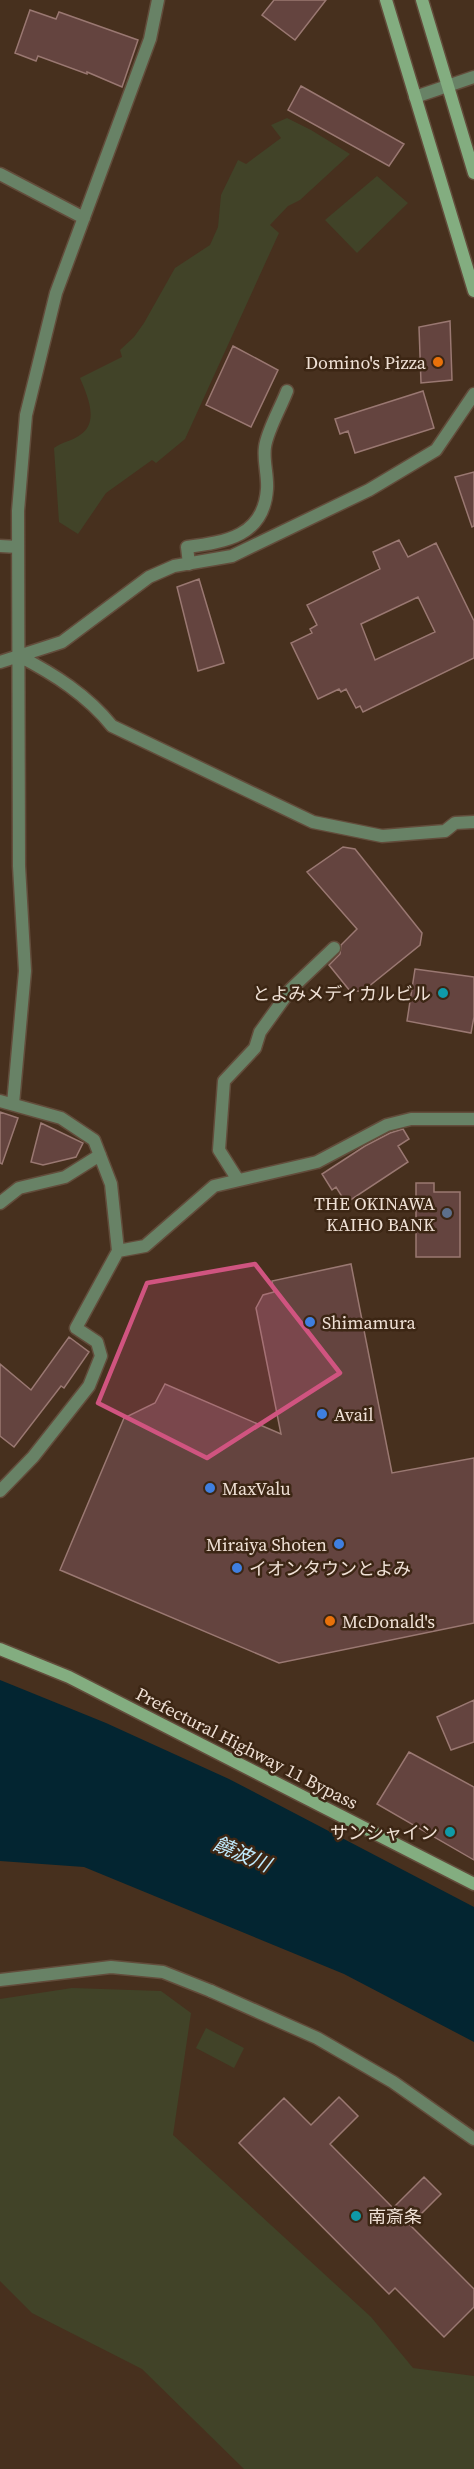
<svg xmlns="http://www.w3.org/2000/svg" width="474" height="2469" font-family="'Source Serif 4','Noto Sans JP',serif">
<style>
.green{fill:#414328}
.water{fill:#032531}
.building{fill:#64443f;stroke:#9a7872;stroke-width:1.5;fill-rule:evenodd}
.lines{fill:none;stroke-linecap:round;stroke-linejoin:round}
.minor-casing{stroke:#624c3b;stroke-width:15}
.tertiary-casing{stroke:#624c3b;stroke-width:15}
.secondary-casing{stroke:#624c3b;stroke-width:15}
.minor{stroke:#688266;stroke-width:12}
.tertiary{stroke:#688266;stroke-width:12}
.secondary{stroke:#83ad80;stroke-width:12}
.marked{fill:#d05480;fill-opacity:0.2;stroke:#d05480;stroke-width:4.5;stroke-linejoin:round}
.food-dot{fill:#e8710a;stroke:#3c2614;stroke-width:2}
.culture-dot{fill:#0f9aa8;stroke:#3c2614;stroke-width:2}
.service-dot{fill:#5c6f8a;stroke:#3c2614;stroke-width:2}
.shop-dot{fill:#3f7fe0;stroke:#3c2614;stroke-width:2}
.labels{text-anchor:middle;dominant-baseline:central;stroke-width:5;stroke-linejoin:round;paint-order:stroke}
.poi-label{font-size:18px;fill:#efe0d5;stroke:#3c2614;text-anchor:start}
.street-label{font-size:18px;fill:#efe0d5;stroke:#3c2614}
.water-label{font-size:20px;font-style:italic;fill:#c0ebfe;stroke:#3c2614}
</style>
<rect width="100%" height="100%" fill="#47301e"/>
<path class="green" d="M287,118L311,130L350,154L300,200L288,206L270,225L279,233L185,439L156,463L152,460L106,493L78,534L59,522L54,448C62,442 72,441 80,435C100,422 87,395 80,378L122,357L120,350L134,337L144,323L175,268L210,245L218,227L221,195L238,160L246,164L281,138L271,125Z
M377,176L408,203L357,253L325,220Z
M72,1988L161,1991L191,2013L173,2135L371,2317L413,2368L474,2376V2469H244L142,2369L32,2313L0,2281V1999Z
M206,2028L244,2048L234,2068L196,2048Z"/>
<path class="water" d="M0,1680L106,1723L229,1779L474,1907V2042L344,1974L84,1867L0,1861Z"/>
<path class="building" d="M274,0H326L295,40L262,15Z
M30,10L56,19L59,12L138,40L122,87L87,72V74L38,56L36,61L15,53Z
M301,86L404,144L389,166L288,110Z
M450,321L452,380L421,383L419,327Z
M233,346L278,370L251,427L206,405Z
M423,391L434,428L355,453L348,431L340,434L335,419Z
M474,472V526L472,527L455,477Z
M399,540L408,557L436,543L474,621V658L363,712L360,706L356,708L346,689L341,692L339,689L318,699L291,643L312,633L310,629L317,625L307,605L380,569L373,552ZM418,597L435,632L375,660L361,624Z
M199,579L224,663L198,671L177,587Z
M343,847L355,849L422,933L420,945L363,991H350L329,965L340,954L341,945L357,929L307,872Z
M415,969L474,977V1017L471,1033L407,1021Z
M0,1112L18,1118L2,1164L0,1163Z
M41,1123L83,1143L76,1157L43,1165L31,1162Z
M403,1129L409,1139L398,1146L408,1162L346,1203L336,1187L332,1190L322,1174L365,1146L390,1133Z
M416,1183H434V1192H460V1257H416Z
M351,1264L392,1473L474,1458V1623L279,1663L60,1570L124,1418L155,1403L165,1384L281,1434L256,1308L263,1295L274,1292L272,1281Z
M69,1337L89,1352L64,1388L61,1386L14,1447L0,1436V1364L31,1390Z
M474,1700V1742L451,1750L437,1717Z
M409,1752L474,1787V1860L377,1804Z
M339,2097L358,2116L330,2144L393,2208L424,2177L441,2194L410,2225L474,2289V2307L444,2337L395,2288L389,2294L239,2143L284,2098L311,2125Z"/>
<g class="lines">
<defs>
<path id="minor" d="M0,174L84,218
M0,546L18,547
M189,564L187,547C226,542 264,536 267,489C268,475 263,461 265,447C267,431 281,407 287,391
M19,656C54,674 87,695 112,726L313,822L382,836L445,831L455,823L474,822
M0,662L62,642L149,577L174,566L232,556L369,490L436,450L474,394
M0,1101L61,1118L94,1140L111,1184L118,1251L145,1246L214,1186L317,1162L387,1125L411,1119H474
M13,1104L25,971L19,866L18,511L26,415L56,293L150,39L158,0
M238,1180L219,1150L224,1081L255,1048L260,1032L291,989L334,948
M0,1203L19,1188L65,1177L100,1155
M0,1491L33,1457L89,1386L101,1356L97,1342L76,1328L118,1251
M0,1980L111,1967L163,1972L211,1991"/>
<path id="tertiary" d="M415,97L474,77
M211,1991L317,2038L393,2082L474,2139"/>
<path id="secondary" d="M386,0L474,291
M422,0L474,173
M0,1649L69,1677L474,1884"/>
</defs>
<use href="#minor" class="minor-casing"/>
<use href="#tertiary" class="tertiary-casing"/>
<use href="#secondary" class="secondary-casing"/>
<use href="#minor" class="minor"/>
<use href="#tertiary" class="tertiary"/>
<use href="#secondary" class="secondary"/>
</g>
<path class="marked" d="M255,1264L340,1373L207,1458L98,1403L147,1283Z"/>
<g class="food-dot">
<circle cx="438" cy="362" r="6"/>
<circle cx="330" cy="1621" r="6"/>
</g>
<g class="culture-dot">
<circle cx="443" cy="993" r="6"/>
<circle cx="450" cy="1832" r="6"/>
<circle cx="356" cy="2216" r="6"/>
</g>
<circle class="service-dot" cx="447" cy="1213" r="6"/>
<g class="shop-dot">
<circle cx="310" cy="1322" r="6"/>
<circle cx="322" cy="1414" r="6"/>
<circle cx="210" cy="1488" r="6"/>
<circle cx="339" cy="1544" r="6"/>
<circle cx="237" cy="1568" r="6"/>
</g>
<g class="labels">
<g class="poi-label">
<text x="426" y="362" text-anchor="end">Domino's Pizza</text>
<text x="431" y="993" text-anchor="end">とよみメディカルビル</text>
<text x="435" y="1203" text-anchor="end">THE OKINAWA<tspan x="435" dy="21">KAIHO BANK</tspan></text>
<text x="322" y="1322">Shimamura</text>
<text x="334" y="1414">Avail</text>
<text x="222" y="1488">MaxValu</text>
<text x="327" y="1544" text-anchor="end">Miraiya Shoten</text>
<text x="249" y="1568">イオンタウンとよみ</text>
<text x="342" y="1621">McDonald's</text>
<text x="438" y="1832" text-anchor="end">サンシャイン</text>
<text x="368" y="2216">南斎条</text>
</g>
<g class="street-label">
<text transform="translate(247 1748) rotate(27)">Prefectural Highway 11 Bypass</text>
</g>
<g class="water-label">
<text transform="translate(242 1854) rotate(23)">饒波川</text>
</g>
</g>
</svg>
